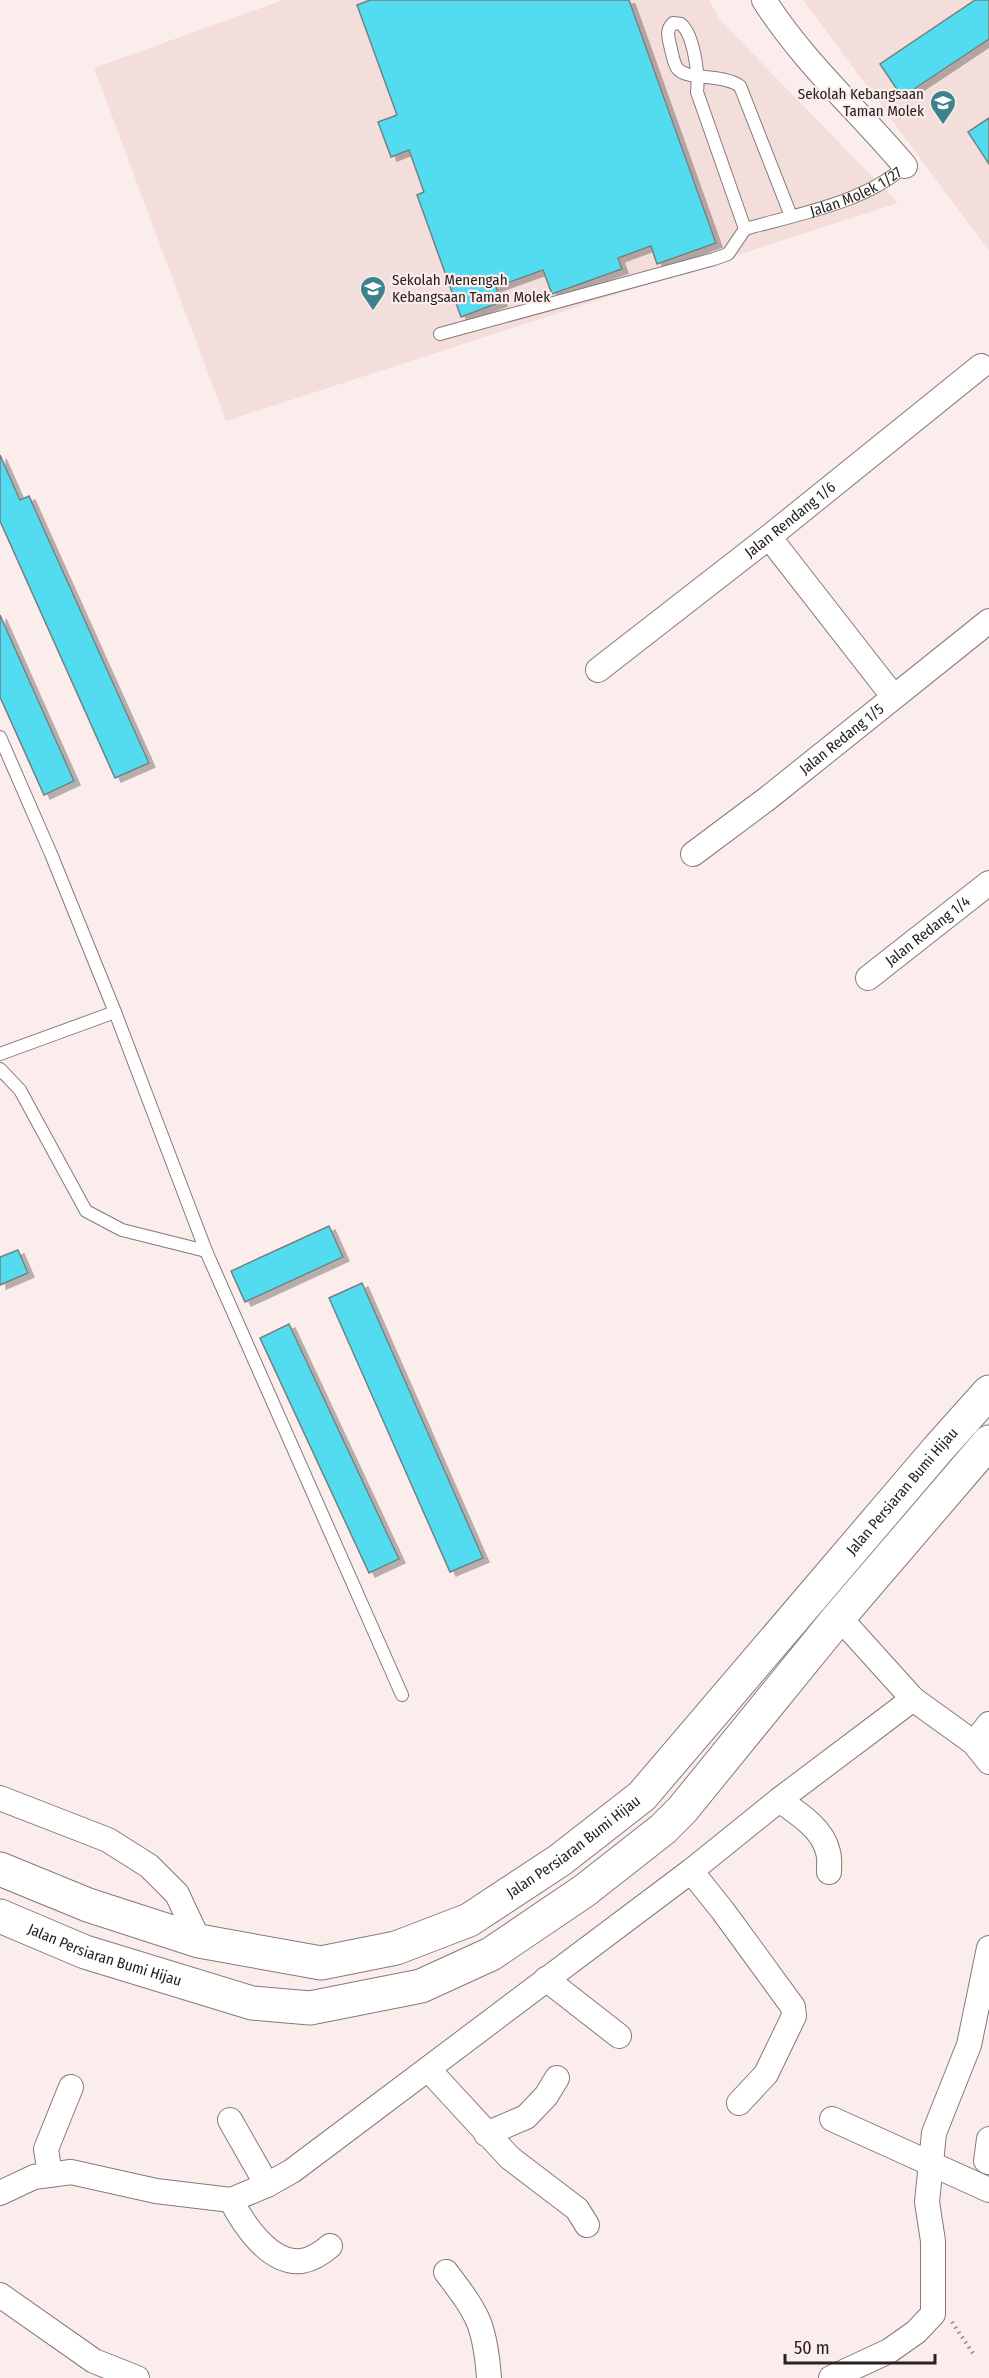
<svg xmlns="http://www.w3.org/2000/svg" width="989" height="2378" font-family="'Fira Sans Condensed',sans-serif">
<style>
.built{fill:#f4dedb}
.building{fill:#53dbef;stroke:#748082;stroke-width:1.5;filter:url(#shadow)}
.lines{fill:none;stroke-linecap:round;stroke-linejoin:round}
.service-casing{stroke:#867a78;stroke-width:14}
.minor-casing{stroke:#867a78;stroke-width:26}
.primary-casing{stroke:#867a78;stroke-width:35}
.path{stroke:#908785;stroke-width:4;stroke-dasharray:1.5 4.5;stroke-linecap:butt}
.service{stroke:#fff;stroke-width:12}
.minor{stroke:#fff;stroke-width:24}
.primary{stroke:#fff;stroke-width:33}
.labels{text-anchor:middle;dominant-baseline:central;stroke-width:4.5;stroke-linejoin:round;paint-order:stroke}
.poi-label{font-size:15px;fill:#272221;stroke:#faedeb;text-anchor:end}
.street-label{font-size:15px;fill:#272221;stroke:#faedeb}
</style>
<defs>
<filter id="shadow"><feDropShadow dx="6" dy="4" stdDeviation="0" flood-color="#0004"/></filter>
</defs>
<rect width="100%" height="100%" fill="#faedeb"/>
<path class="built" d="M283,0H709L720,20L898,203L226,421L94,68Z
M803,0H989V251Z"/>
<path class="building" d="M370,0H629L716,243L657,264L651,246L618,258L622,269L552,294L543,270L496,287L501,302L461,317L417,195L424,192L409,150L391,157L378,122L397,115L357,5Z
M975,0H989V39L902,97L880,64Z
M989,118V164L968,132Z
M0,455L20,500L29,496L149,763L115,778L0,521Z
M0,615L74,781L44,795L0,697Z
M329,1226L343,1257L245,1302L231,1271Z
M18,1250L28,1273L0,1285V1257Z
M362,1283L483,1558L450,1572L329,1298Z
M289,1324L399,1559L369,1573L260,1338Z"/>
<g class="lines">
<defs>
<g id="service">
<path id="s1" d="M791,216L740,86C721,73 686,81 677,68C673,62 672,52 670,45C668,36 666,30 673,23L681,24C694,35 699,75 697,92L745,229C798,214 864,203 905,166"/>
<path d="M440,334L714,259L728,254L745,229"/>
<path d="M0,737L51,854L115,1012L206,1251L402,1695"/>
<path d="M0,1054L115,1012"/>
<path d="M0,1069L20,1090L86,1211L122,1230L206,1251"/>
</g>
<g id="minor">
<path d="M764,0C803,62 858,110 905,166"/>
<path d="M769,537L893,696"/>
<path id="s2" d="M598,670L769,537L981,366"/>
<path id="s3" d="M693,854L768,798L989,621"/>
<path id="s4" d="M868,978L989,883"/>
<path d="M839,1617L913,1699L974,1743L989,1762"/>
<path d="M974,1743L989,1724"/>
<path d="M0,1798L108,1840L149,1866L177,1894L199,1941"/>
<path d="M779,1800C798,1813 823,1829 828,1852C830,1858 829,1866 829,1872"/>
<path d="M691,1871L723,1911L793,2007L794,2016L766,2074L739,2103"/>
<path d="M546,1979L619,2036"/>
<path d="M428,2069L510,2158L577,2209L587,2225"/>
<path d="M832,2119L989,2190"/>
<path d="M230,2120L267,2185"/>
<path d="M486,2134L526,2117L546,2096L557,2078"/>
<path d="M989,2139L986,2161L989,2162"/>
<path d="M50,2175L46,2149L71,2087"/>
<path d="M0,2193L34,2177L71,2172L156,2191L231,2200L267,2185L292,2171L691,1871L779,1800L913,1699"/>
<path d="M231,2200C243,2224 270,2265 302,2261C313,2259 322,2253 330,2246"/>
<path d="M446,2272C478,2314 485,2324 489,2378"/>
<path d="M0,2295L94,2361L137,2378"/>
<path d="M831,2378L889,2351L916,2332L933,2314V2241L927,2202L934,2133L969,2045L989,1948"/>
</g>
<g id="primary">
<path id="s5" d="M0,1869L88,1905L199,1941L321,1963L396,1948L469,1920L560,1860L642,1796L938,1449L989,1392"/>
<path id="s6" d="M0,1916L85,1952L252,2003L310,2008L421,1986L491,1954L584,1891L663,1829L682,1810L839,1617L989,1442"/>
</g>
</defs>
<use href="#service" class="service-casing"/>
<use href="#minor" class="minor-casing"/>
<use href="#primary" class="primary-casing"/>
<path class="path" d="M952,2322L974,2355"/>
<use href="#service" class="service"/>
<use href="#minor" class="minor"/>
<use href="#primary" class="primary"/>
</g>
<defs>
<symbol id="school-pin" viewBox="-11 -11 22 30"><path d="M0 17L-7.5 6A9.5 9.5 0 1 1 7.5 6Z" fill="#3d838e" stroke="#faedeb"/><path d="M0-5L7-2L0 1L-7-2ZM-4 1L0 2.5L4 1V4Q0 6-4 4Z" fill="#fff"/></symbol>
</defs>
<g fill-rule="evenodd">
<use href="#school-pin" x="928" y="88" width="30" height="40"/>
<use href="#school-pin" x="358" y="274" width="30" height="40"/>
</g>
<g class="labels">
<g class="poi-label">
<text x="924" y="94">Sekolah Kebangsaan<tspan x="924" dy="17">Taman Molek</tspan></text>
<text x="392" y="280" text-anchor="start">Sekolah Menengah<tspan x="392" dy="17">Kebangsaan Taman Molek</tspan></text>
</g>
<g class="street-label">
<text stroke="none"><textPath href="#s1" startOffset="596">Jalan Molek 1/27</textPath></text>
<text stroke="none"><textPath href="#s2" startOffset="244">Jalan Rendang 1/6</textPath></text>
<text stroke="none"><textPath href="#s3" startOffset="188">Jalan Redang 1/5</textPath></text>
<text stroke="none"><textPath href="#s4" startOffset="76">Jalan Redang 1/4</textPath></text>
<text stroke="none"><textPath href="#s5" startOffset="1104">Jalan Persiaran Bumi Hijau</textPath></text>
<text stroke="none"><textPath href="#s5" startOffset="618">Jalan Persiaran Bumi Hijau</textPath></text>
<text stroke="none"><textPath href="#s6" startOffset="112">Jalan Persiaran Bumi Hijau</textPath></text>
</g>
</g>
<path d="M785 2354v9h150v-9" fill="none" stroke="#272221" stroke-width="3"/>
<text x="794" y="2354" font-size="18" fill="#272221" stroke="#faedeb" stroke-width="4.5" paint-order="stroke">50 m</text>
</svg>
